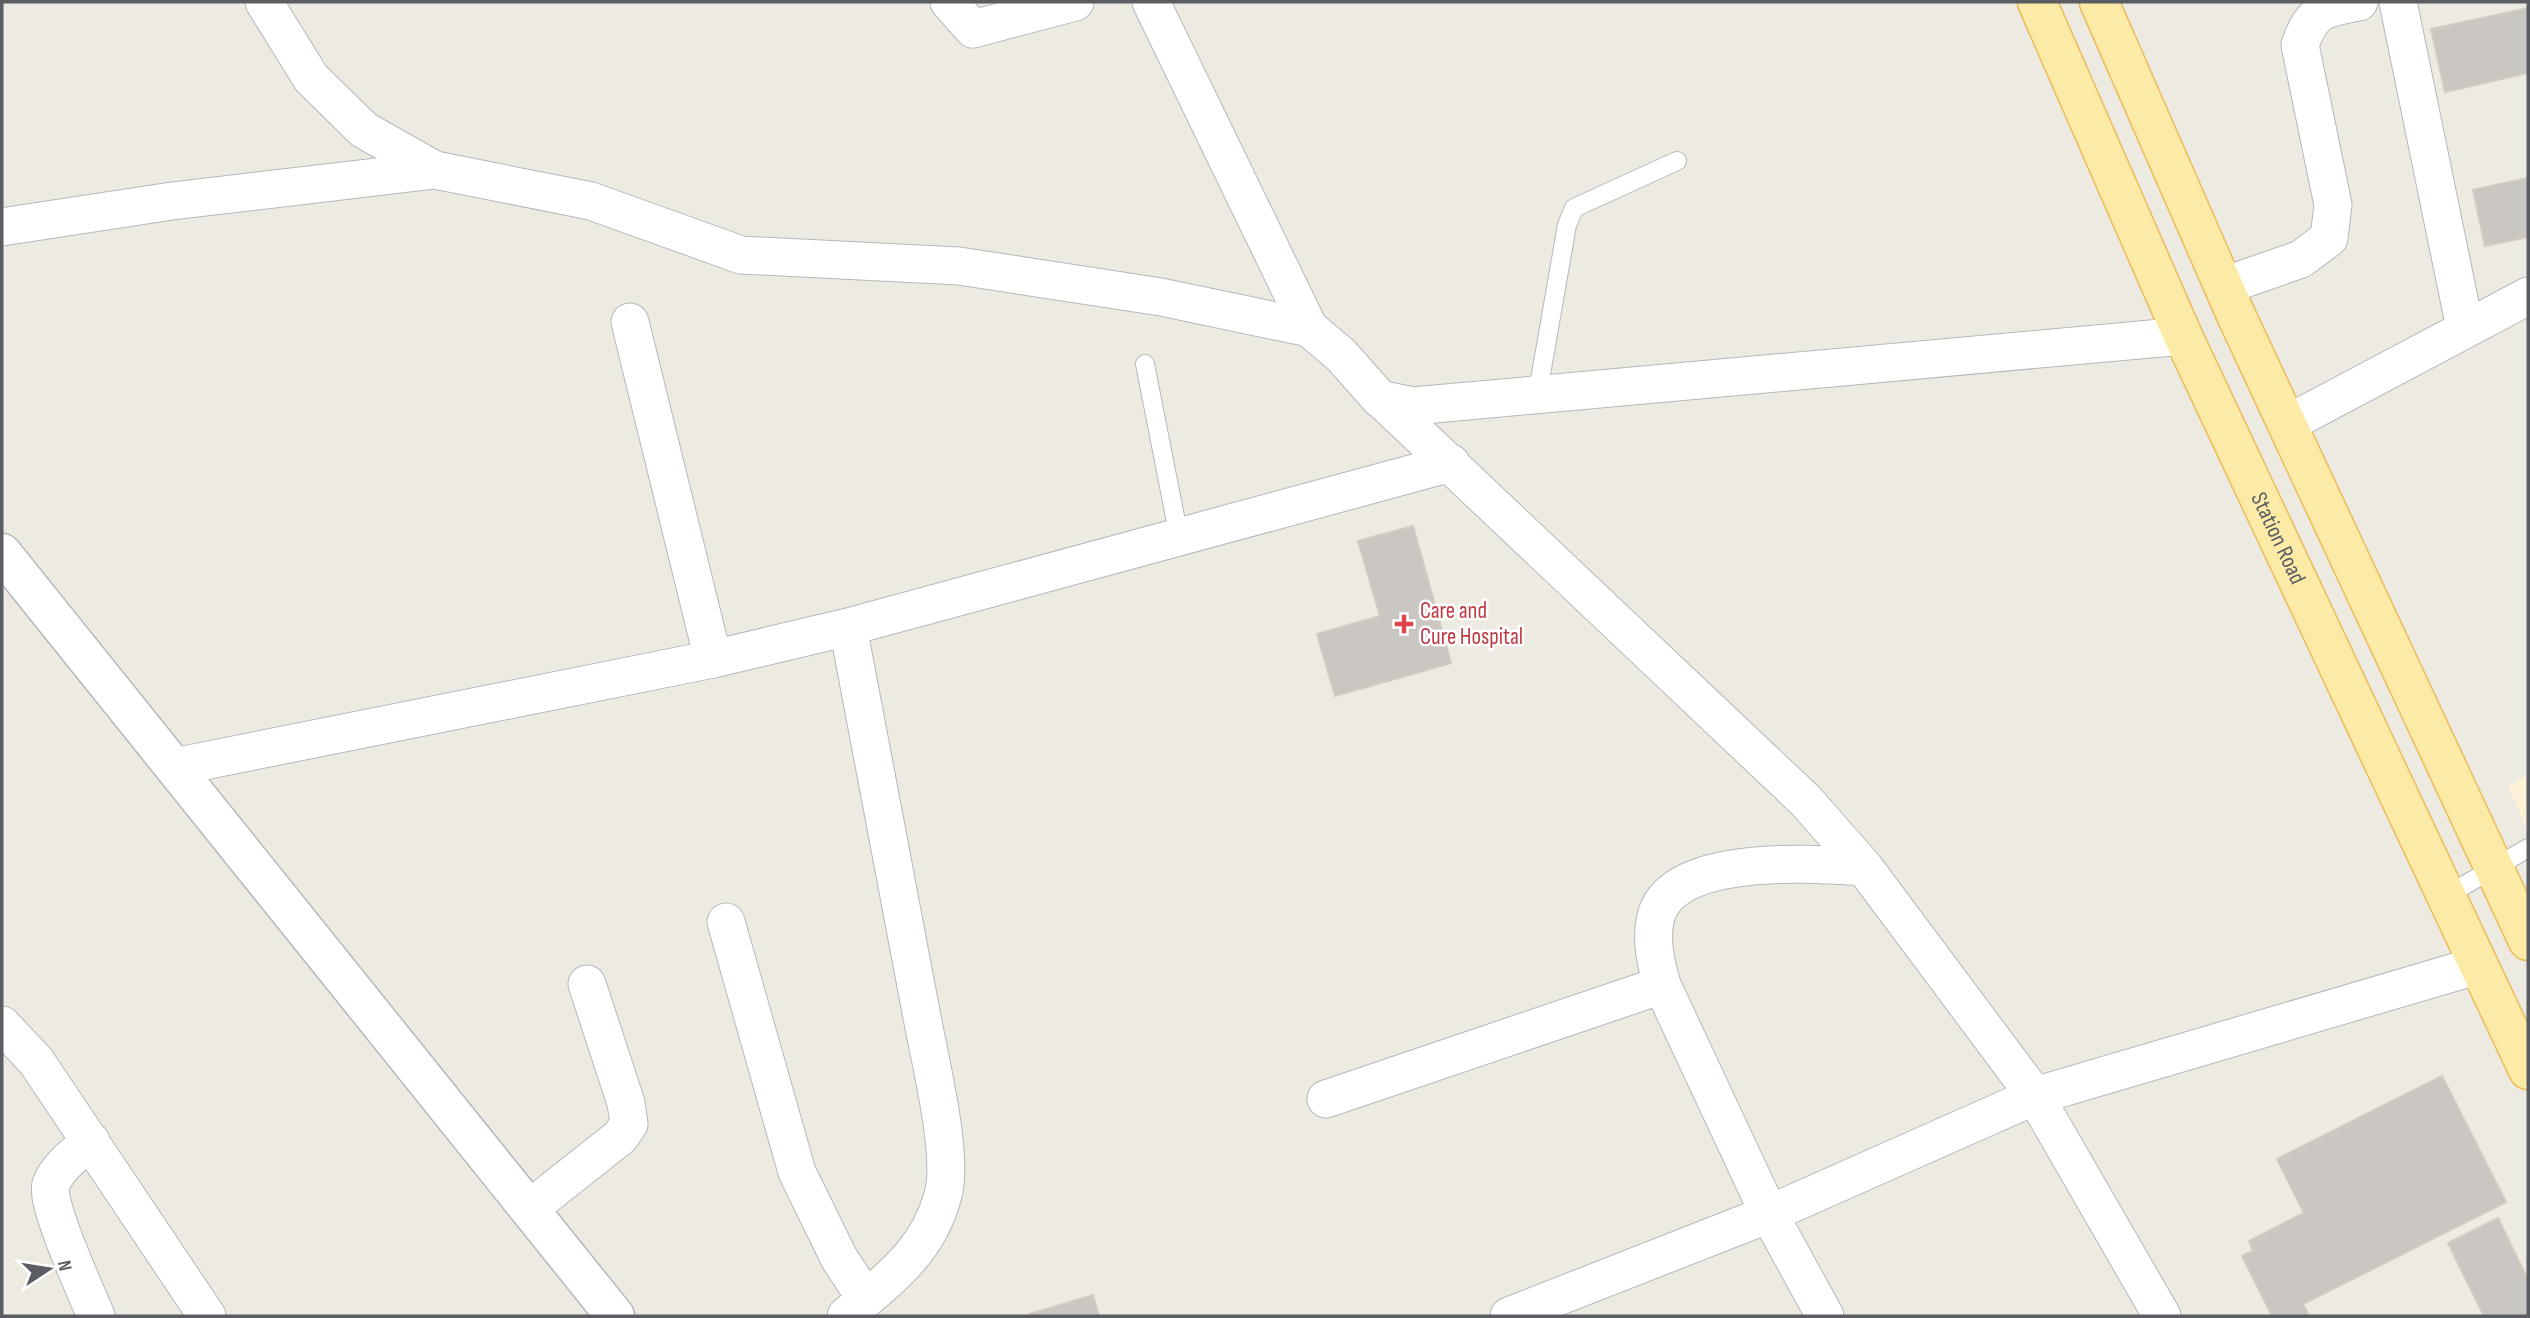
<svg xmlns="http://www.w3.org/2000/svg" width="2530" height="1318" font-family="'Sofia Sans Condensed',sans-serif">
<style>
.commercial{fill:#fdf2d7}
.building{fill:#cac6c1;stroke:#d1cbc0;stroke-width:2}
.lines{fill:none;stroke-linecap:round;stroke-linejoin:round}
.service-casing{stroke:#b4b8bc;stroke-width:20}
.minor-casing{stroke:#b4b8bc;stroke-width:39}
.tertiary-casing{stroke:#b4b8bc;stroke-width:41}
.primary-casing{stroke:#edbc5a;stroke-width:41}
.service{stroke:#fff;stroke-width:18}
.minor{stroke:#fff;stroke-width:37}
.tertiary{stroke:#fff;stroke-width:38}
.primary{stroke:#fceaa7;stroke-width:38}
.health-dot{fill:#e0444e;stroke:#fff;stroke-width:2.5}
.labels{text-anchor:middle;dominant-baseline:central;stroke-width:5;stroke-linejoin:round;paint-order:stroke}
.street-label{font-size:23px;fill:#5a5e62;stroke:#fff}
.health-label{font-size:23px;fill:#be3a42;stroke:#fff;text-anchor:start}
</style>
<rect width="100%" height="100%" fill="#edeae2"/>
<path class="commercial" d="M2528,775V831L2508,786Z"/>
<path class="building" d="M2528,8V73L2445,92L2431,29Z
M2528,178V237L2485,246L2473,190Z
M1413,526L1451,663L1335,696L1317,634L1380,616L1358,541Z
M2442,1076L2506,1202L2303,1304L2309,1316H2272L2242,1256L2253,1251L2249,1241L2304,1213L2277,1159Z
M2498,1218L2528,1280V1316H2484L2448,1243Z
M1093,1295L1099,1316H1030L1029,1314Z"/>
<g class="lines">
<defs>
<path id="service" d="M1145,364L1179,537
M1537,397L1567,225L1574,208L1677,161
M2446,896L2528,848"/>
<path id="minor" d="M264,2L311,78L364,130L435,170L591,201L741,255L959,266L1161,297L1309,328L1341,355L1380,399L1413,406L2183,336
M949,2L973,29L1075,2
M1151,2L1309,328
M2398,2L2465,328
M2,227L172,201L435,170
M2224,286L2301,259L2329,238L2333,205L2300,45C2312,10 2324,8 2359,2
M630,322L713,659
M1381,399L1806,801L1864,867L2035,1096L2162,1316
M2287,424L2528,296
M174,767L713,659L848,627L1451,463
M726,922L797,1172L839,1258L866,1299
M2,1025L36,1061L207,1316
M1326,1099L1662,985
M91,1141C76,1154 59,1165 51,1184C44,1201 87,1294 96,1316
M529,1209L620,1137L629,1124L626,1103L587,984
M846,1316C889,1279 928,1252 943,1195C954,1155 930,1061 922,1017C897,887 873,757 848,627
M1509,1316L1769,1214L2035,1096L2479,965
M1825,1316L1769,1214L1662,985C1656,963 1651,943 1655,921C1667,852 1813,864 1864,867"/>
<path id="tertiary" d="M2,553L615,1316"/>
<g id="primary">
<path id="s1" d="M2037,2L2183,336L2528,1070"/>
<path d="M2099,2L2236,315L2528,941"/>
</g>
</defs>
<use href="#service" class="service-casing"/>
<use href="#minor" class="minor-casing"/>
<use href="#tertiary" class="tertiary-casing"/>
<use href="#primary" class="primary-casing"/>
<use href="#service" class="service"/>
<use href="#minor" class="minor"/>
<use href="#tertiary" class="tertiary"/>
<use href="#primary" class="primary"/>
</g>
<path class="health-dot" d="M1400.5 613.5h7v7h7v7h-7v7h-7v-7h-7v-7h7z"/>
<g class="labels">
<g class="street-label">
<text stroke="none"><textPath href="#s1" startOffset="588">Station Road</textPath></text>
</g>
<g class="health-label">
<text x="1420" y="611">Care and<tspan x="1420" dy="26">Cure Hospital</tspan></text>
</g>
</g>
<rect width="2530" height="1318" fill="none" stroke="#5a5e62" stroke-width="7"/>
<g transform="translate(49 1269) rotate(78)" stroke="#ffffff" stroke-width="5" paint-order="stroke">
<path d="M0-5L12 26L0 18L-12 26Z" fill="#5a5e62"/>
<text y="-10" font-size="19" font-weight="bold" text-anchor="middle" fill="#5a5e62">N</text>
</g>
</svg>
